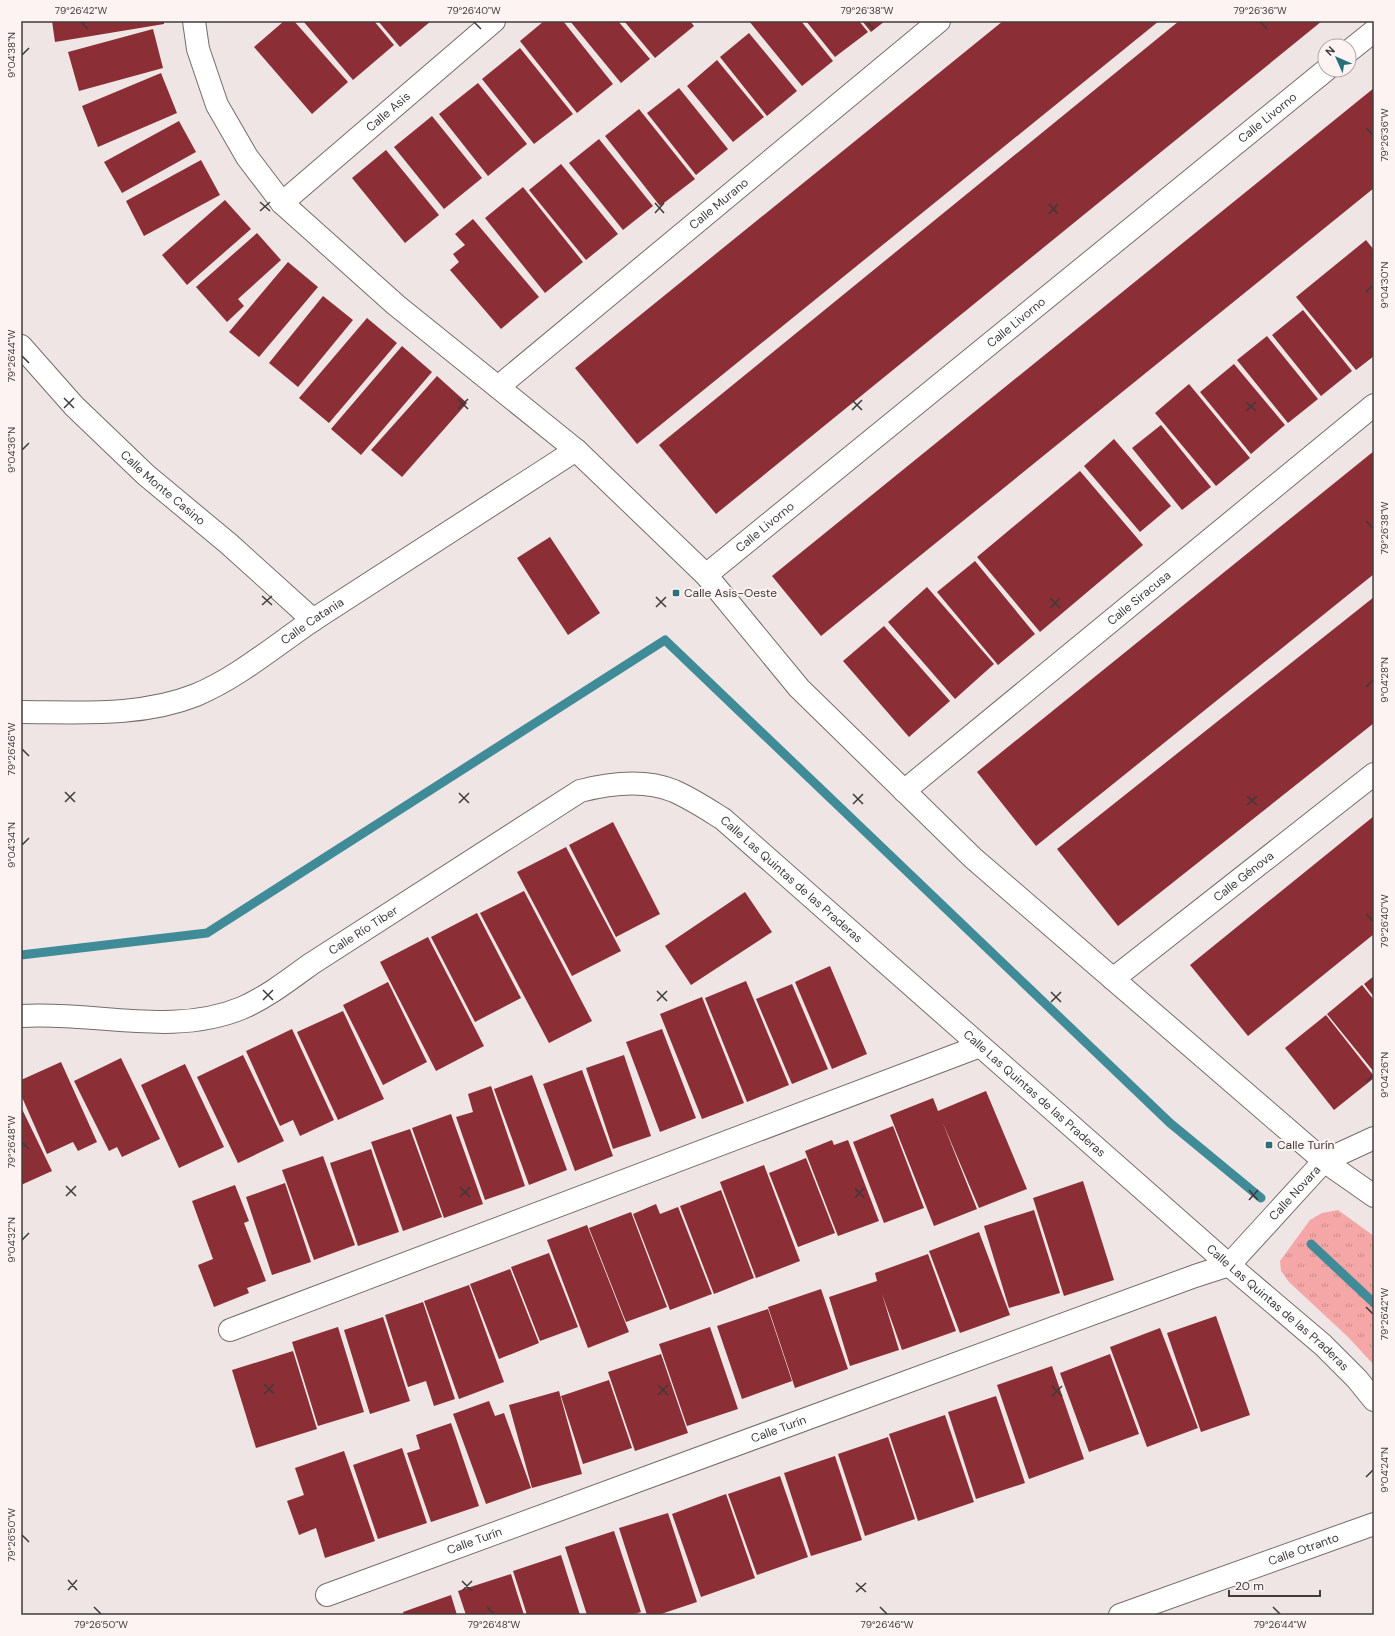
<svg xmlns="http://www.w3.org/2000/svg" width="1395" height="1636" font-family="'DM Sans',sans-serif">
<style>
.grass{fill:url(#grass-tufts)}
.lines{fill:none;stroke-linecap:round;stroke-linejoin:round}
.stream{stroke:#408b98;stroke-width:9}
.building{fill:#8b2e35}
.street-casing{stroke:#756d6c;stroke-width:24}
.street{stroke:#fff;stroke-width:22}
.ticks{fill:none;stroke:#3f3b3b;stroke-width:1.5}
.poi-dot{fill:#29707d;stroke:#fdf3f2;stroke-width:1.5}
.labels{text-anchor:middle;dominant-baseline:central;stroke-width:4;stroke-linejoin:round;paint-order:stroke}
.street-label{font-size:12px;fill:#3f3b3b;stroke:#fdf3f2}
.poi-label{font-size:12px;fill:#3f3b3b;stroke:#fdf3f2;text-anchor:start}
.neatline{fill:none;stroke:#3f3b3b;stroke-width:1.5}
.ticks-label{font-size:10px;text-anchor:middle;fill:#3f3b3b}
</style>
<defs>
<pattern id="grass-tufts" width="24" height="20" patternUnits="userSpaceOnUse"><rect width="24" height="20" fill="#f5a7a7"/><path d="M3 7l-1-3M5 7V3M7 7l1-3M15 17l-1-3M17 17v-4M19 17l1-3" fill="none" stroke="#c88989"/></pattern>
</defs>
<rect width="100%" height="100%" fill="#efe5e5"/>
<path class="grass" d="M1338,1210L1374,1236V1365L1348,1337L1289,1282L1281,1271L1280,1261L1310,1220L1322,1213Z"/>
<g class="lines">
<path class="stream" d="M21,955L207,933L665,640L1170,1123L1261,1198
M1311,1244L1374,1303"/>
</g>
<path class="building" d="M52,21H164V24L55,42Z
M284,21H294L348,82L312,114L254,47Z
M303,21H374L394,45L353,80Z
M378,21H431L400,47Z
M544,21H563L613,84L577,113L520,41Z
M570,21H618L650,59L621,83Z
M624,21H690L694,26L655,58Z
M749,21H801L833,61L802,86Z
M806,21H859L868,32L835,57Z
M862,21H885L871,32Z
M1003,21H1159L637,444L575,368Z
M1179,21H1322L716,514L659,445Z
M153,29L163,68L79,91L68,52Z
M749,33L797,91L767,116L720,57Z
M520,48L573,114L534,144L482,79Z
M717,60L764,117L733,142L687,86Z
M161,73L177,113L98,147L82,106Z
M478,83L527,144L488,176L439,114Z
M679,88L728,149L696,175L647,113Z
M1374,88V188L821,636L772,576Z
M639,109L695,179L660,206L605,136Z
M432,116L482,178L444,209L394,147Z
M179,121L196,152L122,193L104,162Z
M599,139L653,206L623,230L569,163Z
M386,150L439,215L405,243L352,178Z
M201,160L220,195L144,236L126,201Z
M561,164L618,234L586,260L529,190Z
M523,187L583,262L545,293L485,218Z
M225,200L251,229L187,285L162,255Z
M473,219L539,297L501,329L450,270L459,262L453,254L465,245L455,234Z
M257,233L281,260L238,299L244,306L227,322L196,287Z
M1366,240L1374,250V356L1356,370L1296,297Z
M288,262L318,287L259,357L229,332Z
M323,296L353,320L298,387L269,363Z
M1303,310L1352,371L1321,396L1272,335Z
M367,318L397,343L329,423L299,398Z
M1267,336L1318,399L1288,423L1237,360Z
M402,346L432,372L361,455L331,429Z
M1234,364L1285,425L1251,454L1200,392Z
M437,376L467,403L402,477L371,450Z
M1189,384L1250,458L1216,486L1155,413Z
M1161,425L1211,487L1182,510L1132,448Z
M1114,439L1171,506L1140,532L1084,466Z
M1374,451V574L1036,846L977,772Z
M1080,471L1143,545L1040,632L977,557Z
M550,537L600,613L568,635L517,558Z
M975,561L1035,634L998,665L937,592Z
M927,587L994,664L955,699L888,622Z
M1374,597V723L1118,926L1057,849Z
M884,626L950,701L909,737L843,661Z
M1374,816V934L1248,1036L1190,965Z
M613,822L660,914L616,937L569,845Z
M566,847L621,951L572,976L517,872Z
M524,891L592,1021L549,1043L480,913Z
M745,892L772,932L691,985L665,946Z
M477,913L521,998L475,1022L431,937Z
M428,937L484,1046L436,1071L380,962Z
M830,966L867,1054L832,1069L795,982Z
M1374,976V997L1364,984Z
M746,981L789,1085L747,1102L705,998Z
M388,982L427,1062L383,1085L343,1005Z
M792,984L828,1069L792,1084L756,999Z
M1362,985L1374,1000V1072L1327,1014Z
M702,997L744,1103L702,1119L660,1014Z
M343,1011L384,1099L338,1120L297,1032Z
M1326,1015L1374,1076V1078L1334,1110L1285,1048Z
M292,1029L334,1120L300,1136L293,1120L280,1126L246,1051Z
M662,1029L696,1118L660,1132L626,1042Z
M243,1055L284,1141L238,1163L197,1077Z
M624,1055L651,1136L613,1149L586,1068Z
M121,1058L160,1139L122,1157L117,1147L109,1151L74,1081Z
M61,1062L97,1142L78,1151L73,1142L47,1154L21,1095V1080Z
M185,1064L224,1147L179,1168L141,1085Z
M582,1070L613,1156L575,1171L543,1084Z
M532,1075L567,1170L529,1185L494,1089Z
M491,1086L525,1186L485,1200L456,1117L473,1112L468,1094Z
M986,1091L1027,1189L979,1208L942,1121L977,1209L934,1226L890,1115L933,1098L938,1111Z
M21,1107L52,1171L21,1185Z
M451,1114L483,1204L444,1218L412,1128Z
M893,1126L924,1208L884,1223L853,1142Z
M410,1129L442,1217L403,1231L371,1142Z
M832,1140L834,1145L848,1140L879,1221L838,1236L805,1151Z
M371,1149L399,1232L358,1246L330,1163Z
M323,1156L355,1245L314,1260L282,1170Z
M806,1158L835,1233L798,1247L769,1173Z
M764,1165L800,1261L756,1278L720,1182Z
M1083,1181L1114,1280L1064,1296L1033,1198Z
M285,1183L311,1262L272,1275L246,1197Z
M235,1185L249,1221L244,1223L266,1281L247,1288L249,1293L214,1307L198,1265L213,1259L192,1201Z
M721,1190L754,1278L714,1294L680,1206Z
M656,1204L660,1214L678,1207L712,1294L670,1310L633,1214Z
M1034,1210L1060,1293L1009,1308L984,1226Z
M631,1212L667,1307L626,1322L589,1228Z
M587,1225L629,1332L588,1348L547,1240Z
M979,1232L1010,1315L960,1333L929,1251Z
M549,1253L578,1327L540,1341L511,1267Z
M928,1254L956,1331L902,1350L882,1294L899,1350L850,1366L829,1297L877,1281L875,1273Z
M510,1269L539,1343L499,1359L470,1284Z
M469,1285L504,1382L459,1399L424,1301Z
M821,1289L848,1369L795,1388L768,1307Z
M423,1302L455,1399L434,1406L426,1381L408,1387L385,1315Z
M768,1309L792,1381L742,1399L717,1326Z
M1216,1316L1250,1415L1201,1432L1167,1333Z
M383,1317L410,1401L370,1414L344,1330Z
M338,1327L364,1412L318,1426L292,1342Z
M710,1327L738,1409L687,1426L659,1344Z
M1160,1328L1198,1428L1147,1447L1110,1347Z
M293,1351L317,1429L256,1448L232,1370Z
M661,1354L688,1433L635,1451L608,1372Z
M1110,1354L1139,1434L1089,1452L1060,1373Z
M1052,1366L1084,1459L1029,1479L997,1385Z
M609,1380L632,1448L583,1464L561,1396Z
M559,1391L582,1474L532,1488L509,1405Z
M996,1396L1025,1483L976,1499L948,1412Z
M489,1401L495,1416L504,1413L531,1488L486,1504L453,1414Z
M945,1415L974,1502L918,1521L889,1434Z
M451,1423L479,1506L431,1522L407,1453L420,1449L416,1435Z
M888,1437L915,1519L865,1536L838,1454Z
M402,1448L427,1523L378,1539L353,1465Z
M344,1451L375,1541L325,1558L316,1528L299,1535L287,1501L304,1495L295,1468Z
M835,1456L862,1540L811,1556L784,1473Z
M780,1476L808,1557L757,1575L728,1494Z
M726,1494L755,1578L701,1597L672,1514Z
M668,1513L697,1602L658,1615H647L619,1528Z
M614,1531L641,1612L631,1615H587L565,1547Z
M561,1555L580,1615H527L513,1571Z
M511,1574L524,1615H466L458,1591Z
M451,1595L457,1615H404L403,1612Z"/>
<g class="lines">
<defs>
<g id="street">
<path d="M194,21L198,49L217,105L247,157L282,203L396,305L576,450L706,575L799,688L973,858L1324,1161L1374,1196"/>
<path d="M1349,51L1374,31"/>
<path id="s1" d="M282,203L494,21"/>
<path id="s2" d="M21,346L74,406L146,475L229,544L313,620"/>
<path id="s3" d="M498,387L939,21"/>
<path id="s4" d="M706,575L1326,70"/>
<path id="s5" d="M21,712C79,712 141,717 196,695C239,677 277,644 316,618C402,562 489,506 576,450"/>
<path id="s6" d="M904,791L1374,405"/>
<path id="s7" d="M1113,979L1374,774"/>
<path id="s8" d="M21,1016C94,1011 172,1037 242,1008C267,997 289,980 311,964L580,791C611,783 645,779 674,791C692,799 707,809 723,819L1229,1265L1323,1345L1357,1379L1374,1400"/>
<path d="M230,1330L980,1046"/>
<path id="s9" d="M327,1595L1195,1276L1229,1265L1324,1161L1374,1138"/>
<path id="s10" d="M1120,1615L1374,1524"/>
</g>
</defs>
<use href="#street" class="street-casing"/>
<use href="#street" class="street"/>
</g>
<path class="ticks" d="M81,22L88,29M474,22L481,29M867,22L874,29M1260,22L1267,29M22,55L29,48M1366,128L1373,135M260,202L270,211M655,203L664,213M1049,204L1058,214M260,211L270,202M655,213L664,203M1049,214L1058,204M1366,292L1373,285M22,356L29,363M64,398L74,408M458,399L468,409M852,400L862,410M1246,402L1256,411M64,408L74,398M458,409L468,399M852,410L862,400M1246,411L1256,402M22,450L29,443M1366,521L1373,528M262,596L272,605M656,597L666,607M1050,598L1060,608M262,605L272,596M656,607L666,597M1050,608L1060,598M1366,687L1373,680M22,749L29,756M65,792L75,802M459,793L469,803M853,794L863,804M1247,796L1257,805M65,802L75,792M459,803L469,793M853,804L863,794M1247,805L1257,796M22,845L29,838M1366,914L1373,921M263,990L273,1000M657,991L667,1001M1051,992L1061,1002M263,1000L273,990M657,1001L667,991M1051,1002L1061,992M1366,1082L1373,1075M22,1142L29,1149M66,1186L76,1196M460,1187L470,1197M855,1188L864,1198M1249,1190L1258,1200M66,1196L76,1186M460,1197L470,1187M855,1198L864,1188M1249,1200L1258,1190M22,1240L29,1233M1366,1307L1373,1314M264,1384L274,1394M658,1385L668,1395M1052,1386L1062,1396M264,1394L274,1384M658,1395L668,1385M1052,1396L1062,1386M1366,1477L1373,1470M22,1535L29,1542M68,1580L77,1590M462,1581L472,1591M856,1583L866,1592M68,1590L77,1580M462,1591L472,1581M856,1592L866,1583M94,1607L101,1614M487,1607L494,1614M880,1607L887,1614M1273,1607L1280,1614"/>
<g class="poi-dot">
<rect x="672" y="589" width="8" height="8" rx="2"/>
<rect x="1265" y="1141" width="8" height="8" rx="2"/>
</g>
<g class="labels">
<g class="street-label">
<text stroke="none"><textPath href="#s1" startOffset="140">Calle Asis</textPath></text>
<text stroke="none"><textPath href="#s4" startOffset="724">Calle Livorno</textPath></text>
<text stroke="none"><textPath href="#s3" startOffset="287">Calle Murano</textPath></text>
<text stroke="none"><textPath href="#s4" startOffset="400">Calle Livorno</textPath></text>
<text stroke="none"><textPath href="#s2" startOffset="201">Calle Monte Casino</textPath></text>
<text stroke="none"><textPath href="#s4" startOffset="76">Calle Livorno</textPath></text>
<text stroke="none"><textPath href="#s6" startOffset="304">Calle Siracusa</textPath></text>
<text stroke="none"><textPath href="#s5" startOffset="315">Calle Catania</textPath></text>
<text stroke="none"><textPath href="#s7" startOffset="166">Calle Génova</textPath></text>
<text stroke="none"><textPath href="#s8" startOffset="868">Calle Las Quintas de las Praderas</textPath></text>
<text stroke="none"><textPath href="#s8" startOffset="367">Calle Río Tiber</textPath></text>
<text stroke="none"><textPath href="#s8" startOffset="1192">Calle Las Quintas de las Praderas</textPath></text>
<text stroke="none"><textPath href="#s9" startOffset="1058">Calle Novara</textPath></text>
<text stroke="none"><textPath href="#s8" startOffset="1516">Calle Las Quintas de las Praderas</textPath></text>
<text stroke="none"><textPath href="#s9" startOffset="481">Calle Turín</textPath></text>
<text stroke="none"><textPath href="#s9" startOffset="157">Calle Turín</textPath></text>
<text stroke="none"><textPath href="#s10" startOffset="195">Calle Otranto</textPath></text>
</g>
<g class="poi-label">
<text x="684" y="593">Calle Asis-Oeste</text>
<text x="1277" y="1145">Calle Turín</text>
</g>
</g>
<rect width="1395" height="1636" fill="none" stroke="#fdf3f2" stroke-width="44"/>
<g transform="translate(1337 58) rotate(315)"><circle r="19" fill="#fdf3f2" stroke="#b1a9a9"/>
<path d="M0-3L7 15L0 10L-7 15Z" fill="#29707d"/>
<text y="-6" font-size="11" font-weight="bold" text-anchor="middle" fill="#3f3b3b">N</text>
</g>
<path d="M1229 1590v6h91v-6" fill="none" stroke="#3f3b3b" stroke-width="2"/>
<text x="1235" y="1590" font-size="12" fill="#3f3b3b" stroke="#fdf3f2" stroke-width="3" paint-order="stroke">20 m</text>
<rect x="22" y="22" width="1351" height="1592" class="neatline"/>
<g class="ticks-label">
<text x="81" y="14">79°26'42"W</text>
<text x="474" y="14">79°26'40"W</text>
<text x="867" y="14">79°26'38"W</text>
<text x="1260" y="14">79°26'36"W</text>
<text transform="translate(11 55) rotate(-90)" y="4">9°04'38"N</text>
<text transform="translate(1384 135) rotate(-90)" y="4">79°26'36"W</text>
<text transform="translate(1384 285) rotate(-90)" y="4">9°04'30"N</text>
<text transform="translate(11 356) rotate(-90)" y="4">79°26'44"W</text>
<text transform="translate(11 450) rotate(-90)" y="4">9°04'36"N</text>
<text transform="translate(1384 528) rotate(-90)" y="4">79°26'38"W</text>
<text transform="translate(1384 680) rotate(-90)" y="4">9°04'28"N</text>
<text transform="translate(11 749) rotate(-90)" y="4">79°26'46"W</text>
<text transform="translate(11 845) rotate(-90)" y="4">9°04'34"N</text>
<text transform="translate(1384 921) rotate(-90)" y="4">79°26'40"W</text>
<text transform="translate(1384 1075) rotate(-90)" y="4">9°04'26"N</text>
<text transform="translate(11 1142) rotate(-90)" y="4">79°26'48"W</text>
<text transform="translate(11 1240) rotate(-90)" y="4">9°04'32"N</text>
<text transform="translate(1384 1314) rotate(-90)" y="4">79°26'42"W</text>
<text transform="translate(1384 1470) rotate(-90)" y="4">9°04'24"N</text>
<text transform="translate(11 1535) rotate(-90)" y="4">79°26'50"W</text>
<text x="101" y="1628">79°26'50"W</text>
<text x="494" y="1628">79°26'48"W</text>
<text x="887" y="1628">79°26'46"W</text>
<text x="1280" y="1628">79°26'44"W</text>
</g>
</svg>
